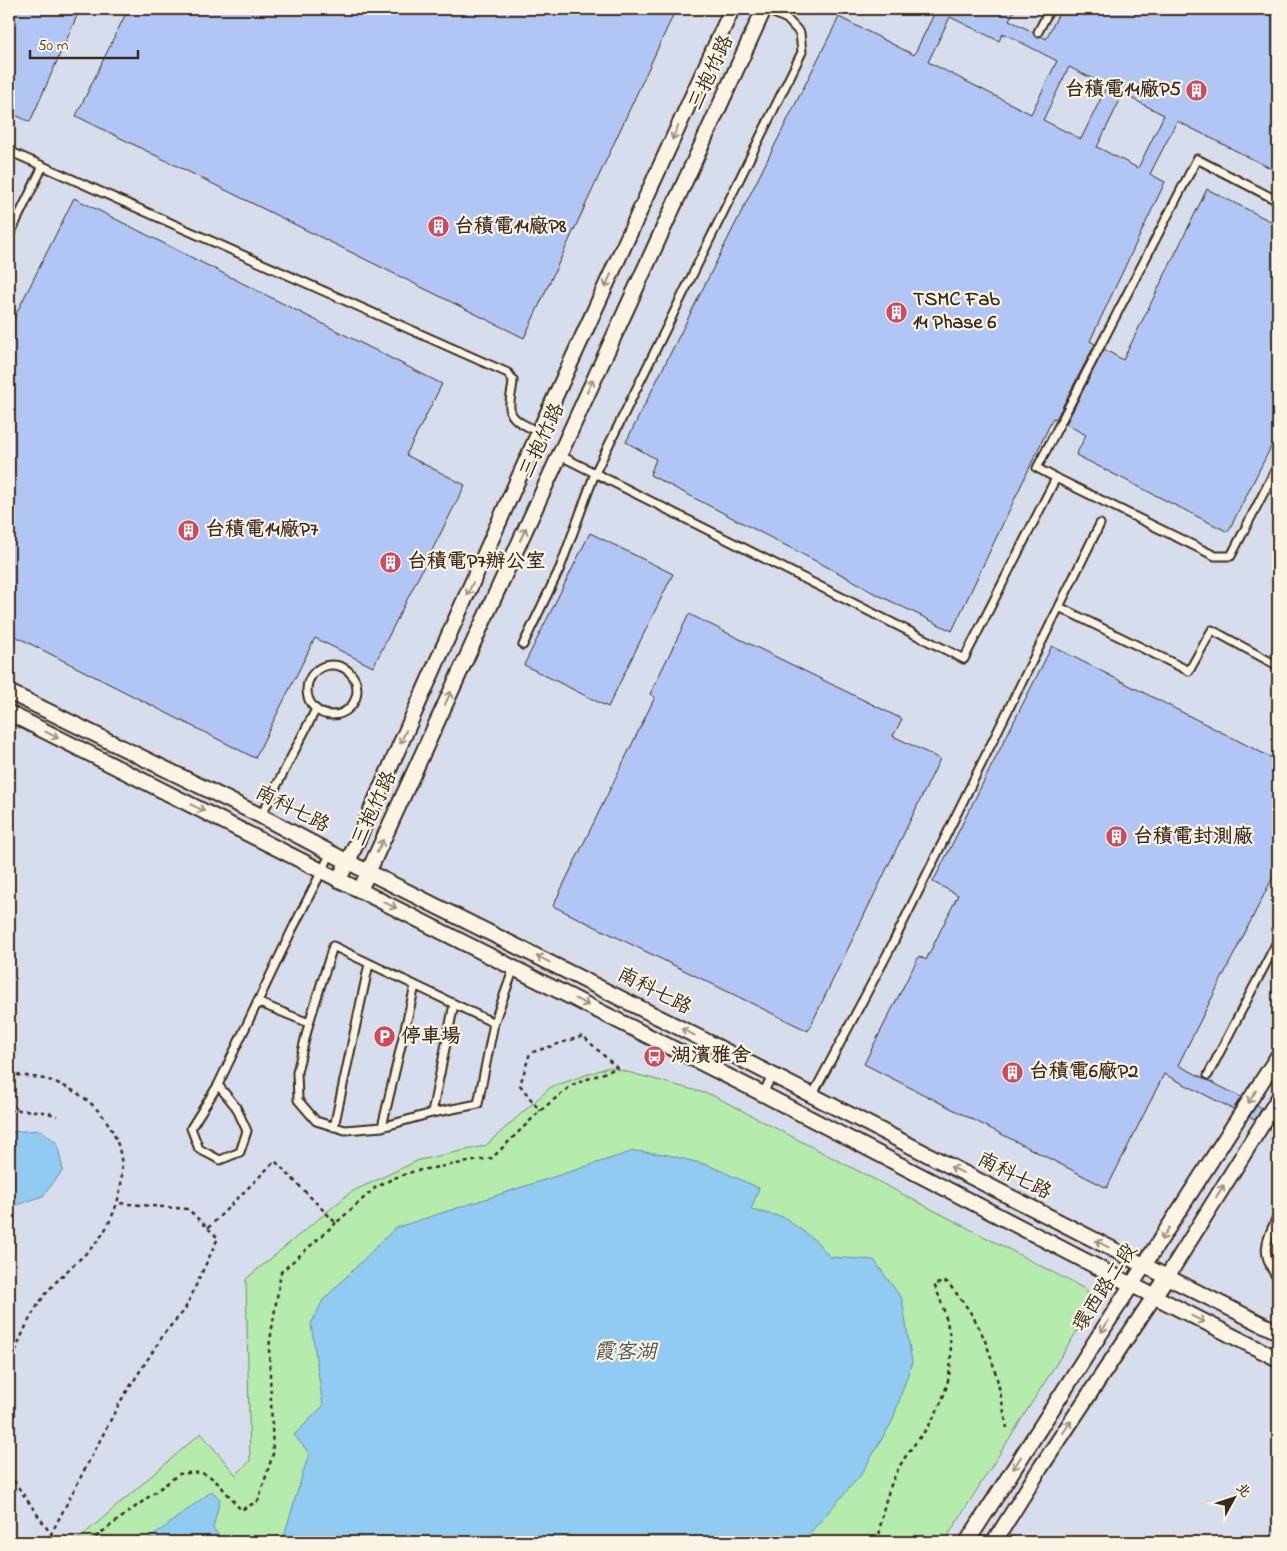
<svg xmlns="http://www.w3.org/2000/svg" width="1287" height="1551" font-family="'Indie Flower','LXGW WenKai TC',sans-serif">
<style>
.built{fill:#d6dded}
.green{fill:#b5ebad;stroke:#788a66}
.water{fill:#91cbf1;stroke:#6f8b9d}
.building{fill:#b1c6f5;stroke:#3b2a1e;fill-rule:evenodd}
.lines{fill:none;stroke-linecap:round;stroke-linejoin:round}
.service-casing{stroke:#3b2a1e;stroke-width:11}
.minor-casing{stroke:#3b2a1e;stroke-width:18}
.path{stroke:#3b2a1e;stroke-width:2.5;stroke-dasharray:4 4;stroke-linecap:butt}
.service{stroke:#fcf5e5;stroke-width:7}
.minor{stroke:#fcf5e5;stroke-width:14}
.oneway{stroke:#9c9082}
.labels{text-anchor:middle;dominant-baseline:central;stroke-width:4.5;stroke-linejoin:round;paint-order:stroke}
.street-label{font-size:20px;fill:#3b2a1e;stroke:#fcf5e5}
.poi-label{font-size:20px;font-weight:bold;fill:#3b2a1e;stroke:#fcf5e5;text-anchor:start}
.water-label{font-size:21px;font-style:italic;fill:#505253;stroke:#fcf5e5}
</style>
<rect width="100%" height="100%" fill="#e6e7ea"/>
<filter id="ink" filterUnits="userSpaceOnUse"><feTurbulence type="fractalNoise" baseFrequency=".02" numOctaves="2"/><feDisplacementMap in="SourceGraphic" scale="10" xChannelSelector="R" yChannelSelector="G"/><feConvolveMatrix kernelMatrix="1 2 1 2 8 2 1 2 1" color-interpolation-filters="sRGB"/></filter>
<g filter="url(#ink)">
<path class="built" d="M9,9H1278V1542H9Z"/>
<path class="green" d="M609,1067L712,1095L1087,1290L1089,1312L944,1542H75L201,1433L236,1475L250,1461L246,1279L351,1192L419,1160L485,1146L551,1087Z"/>
<path class="water" d="M41,1130L57,1143L63,1170L43,1196L9,1208V1132Z
M634,1151L664,1154L708,1165L759,1188L751,1210L784,1217L817,1242L830,1257L874,1260L902,1299L912,1362L892,1422L860,1476L802,1542H282L309,1453L294,1435L323,1406L311,1324L323,1300L395,1228Z
M212,1491L220,1499L213,1528L224,1542H145Z"/>
<path class="building" d="M9,9H80L30,122L9,112Z
M128,9H676L524,338L76,116Z
M935,9H1015L1009,20L1033,32L1036,37L1041,36L1046,39L1061,9H1278V172L1177,121L1150,174L1165,182L1090,341L1095,344L1056,419L1053,418L952,631L870,591L854,581L650,475L656,459L626,442L839,17L914,55L936,10ZM950,17L999,41L1003,33L1057,61L1031,114L928,62ZM1069,67L1107,86L1081,139L1043,120ZM1123,94L1164,115L1138,168L1097,147Z
M1207,189L1278,225V433L1228,532L1076,455L1086,435L1066,424L1104,349L1123,360Z
M74,198L442,384L406,455L465,485L373,667L315,638L255,758L9,633V328Z
M590,533L673,574L608,707L524,665Z
M689,614L902,719L893,736L940,759L808,1031L553,906L655,697L650,694Z
M1052,646L1278,761V867L1178,1065L1241,1097L1233,1109L1164,1074L1107,1188L864,1064L919,956L926,960L958,895L933,882Z
M1257,1105L1262,1108L1255,1120L1249,1117Z"/>
<g class="lines">
<defs>
<path id="service" d="M1038,32L1050,9
M9,151L508,373L513,380C513,389 509,399 510,408C510,421 530,427 539,432
M9,236L43,166
M559,455L964,659L1056,478L1037,468L1197,159L1278,201
M1056,478L1215,556H1231L1278,465
M1059,607L1189,671L1212,630L1278,666
M523,645L560,568L595,473L802,52L800,33L787,19L765,9
M307 690a25 25 0 1 1 50 0a25 25 0 1 1-50 0Z
M261,816L316,709
M257,1002L309,1023
M494,1023L333,946L309,1023L297,1072L298,1100L316,1121L345,1130L382,1127L432,1113L478,1104L494,1023L514,968
M1208,1075L1278,940
M218,1085L236,1107L247,1131L240,1152L220,1160L199,1149L191,1128L218,1085L292,930L331,853
M763,1094L772,1075
M812,1096L889,951L1100,524
M432,1113L454,1004
M334,1127L369,964
M382,1127L415,986
M1278,1215C1266,1241 1259,1253 1278,1279"/>
<path id="minor" d="M9,692L261,816L348,862L704,1040L1167,1277L1278,1332
M9,713L763,1094L1132,1285L1278,1359
M338,880L348,862L539,432L732,9
M360,890L764,9
M967,1542L1278,1056
M994,1542L1041,1467L1167,1277L1278,1099"/>
</defs>
<use href="#service" class="service-casing"/>
<use href="#minor" class="minor-casing"/>
<path class="path" d="M9,1074C25,1076 42,1077 57,1083C121,1109 139,1171 105,1230C94,1249 73,1264 58,1280C33,1305 18,1339 9,1373
M9,1110C25,1110 42,1110 57,1116
M208,1228L275,1161L336,1223L375,1188L394,1178L415,1171L492,1158L540,1111L572,1085L617,1068L583,1036L530,1053L520,1085L540,1111
M9,1474L51,1534L120,1402L166,1331L184,1311L218,1238L188,1209L117,1203
M51,1534L58,1542
M89,1542L179,1474C188,1473 198,1471 207,1475C218,1480 232,1500 241,1510L258,1501L273,1454L269,1347L281,1272L336,1223
M879,1542C880,1514 889,1483 904,1459C912,1446 923,1435 931,1422C959,1375 955,1332 934,1284L947,1282C957,1294 967,1306 975,1320C994,1354 1000,1391 1007,1428"/>
<use href="#service" class="service"/>
<use href="#minor" class="minor"/>
</g>
<defs><path id="oneway-shaft" d="M-6 0H5M1.5-3L5.5 0L1.5 3" fill="none" stroke-width="1.6" stroke-linecap="round" stroke-linejoin="round" transform="scale(1.25)"/></defs>
<g class="oneway">
<use href="#oneway-shaft" transform="translate(675 133) rotate(114)"/>
<use href="#oneway-shaft" transform="translate(608 281) rotate(114)"/>
<use href="#oneway-shaft" transform="translate(590 386) rotate(-65)"/>
<use href="#oneway-shaft" transform="translate(523 534) rotate(-65)"/>
<use href="#oneway-shaft" transform="translate(470 589) rotate(114)"/>
<use href="#oneway-shaft" transform="translate(448 698) rotate(-65)"/>
<use href="#oneway-shaft" transform="translate(52 735) rotate(27)"/>
<use href="#oneway-shaft" transform="translate(403 737) rotate(114)"/>
<use href="#oneway-shaft" transform="translate(198 808) rotate(27)"/>
<use href="#oneway-shaft" transform="translate(380 846) rotate(-65)"/>
<use href="#oneway-shaft" transform="translate(390 905) rotate(27)"/>
<use href="#oneway-shaft" transform="translate(543 959) rotate(-153)"/>
<use href="#oneway-shaft" transform="translate(582 1002) rotate(27)"/>
<use href="#oneway-shaft" transform="translate(688 1032) rotate(-153)"/>
<use href="#oneway-shaft" transform="translate(1252 1097) rotate(122)"/>
<use href="#oneway-shaft" transform="translate(957 1170) rotate(-153)"/>
<use href="#oneway-shaft" transform="translate(1220 1191) rotate(-58)"/>
<use href="#oneway-shaft" transform="translate(1165 1234) rotate(122)"/>
<use href="#oneway-shaft" transform="translate(1102 1244) rotate(-153)"/>
<use href="#oneway-shaft" transform="translate(1198 1319) rotate(27)"/>
<use href="#oneway-shaft" transform="translate(1105 1326) rotate(123)"/>
<use href="#oneway-shaft" transform="translate(1067 1427) rotate(-56)"/>
<use href="#oneway-shaft" transform="translate(1017 1463) rotate(122)"/>
</g>
</g>
<defs>
<symbol id="building-disc" viewBox="-11 -11 22 22"><circle r="9.5" fill="#d1495b" stroke="#fcf5e5"/><path d="M-4-6H4V6H1V3H-1V6H-4ZM-2.5-4.3h1.7v1.8h-1.7ZM.8-4.3h1.7v1.8H.8ZM-2.5-1h1.7V.8h-1.7ZM.8-1h1.7V.8H.8Z" fill="#fff"/></symbol>
<symbol id="parking-disc" viewBox="-11 -11 22 22"><circle r="9.5" fill="#d1495b" stroke="#fcf5e5"/><path d="M-3.5-5.5H1a3.5 3.5 0 0 1 0 7H-1V5.5H-3.5ZM-1-3.4V-.6H.8a1.4 1.4 0 0 0 0-2.8Z" fill="#fff"/></symbol>
<symbol id="bus-disc" viewBox="-11 -11 22 22"><circle r="9.5" fill="#d1495b" stroke="#fcf5e5"/><path d="M-5-6H5V4H4V6H2V4H-2V6H-4V4H-5ZM-3.5-4V0h7V-4ZM-3.5 1.2v1.5H-2V1.2ZM2 1.2v1.5H3.5V1.2Z" fill="#fff"/></symbol>
</defs>
<g fill-rule="evenodd">
<use href="#building-disc" x="1184" y="78" width="25" height="25"/>
<use href="#building-disc" x="426" y="214" width="25" height="25"/>
<use href="#building-disc" x="884" y="300" width="25" height="25"/>
<use href="#building-disc" x="176" y="518" width="25" height="25"/>
<use href="#building-disc" x="378" y="550" width="25" height="25"/>
<use href="#building-disc" x="1104" y="824" width="25" height="25"/>
<use href="#parking-disc" x="372" y="1024" width="25" height="25"/>
<use href="#bus-disc" x="642" y="1044" width="25" height="25"/>
<use href="#building-disc" x="1000" y="1060" width="25" height="25"/>
</g>
<g class="labels">
<g class="street-label">
<text transform="translate(712 73) rotate(-65)">三抱竹路</text>
<text transform="translate(543 441) rotate(-65)">三抱竹路</text>
<text transform="translate(375 809) rotate(-65)">三抱竹路</text>
<text transform="translate(292 810) rotate(27)">南科七路</text>
<text transform="translate(654 992) rotate(27)">南科七路</text>
<text transform="translate(1014 1177) rotate(27)">南科七路</text>
<text transform="translate(1106 1288) rotate(-57)">環西路二段</text>
</g>
<g class="poi-label">
<text x="1181" y="90" text-anchor="end">台積電14廠P5</text>
<text x="454" y="227">台積電14廠P8</text>
<text x="913" y="300">TSMC Fab<tspan x="913" dy="23">14 Phase 6</tspan></text>
<text x="205" y="530">台積電14廠P7</text>
<text x="407" y="562">台積電P7辦公室</text>
<text x="1133" y="837">台積電封測廠</text>
<text x="401" y="1037">停車場</text>
<text x="671" y="1056">湖濱雅舍</text>
<text x="1029" y="1072">台積電6廠P2</text>
</g>
<g class="water-label">
<text x="625" y="1353">霞客湖</text>
</g>
</g>
<rect width="1287" height="1551" fill="none" stroke="#fcf5e5" stroke-width="30"/>
<rect x="15" y="15" width="1257" height="1521" fill="none" stroke="#3b2a1e" stroke-width="2" filter="url(#ink)"/>
<g transform="translate(1234 1498) rotate(50)" stroke="#fcf5e5" stroke-width="4" paint-order="stroke">
<path d="M0-4L9 19L0 12L-9 19Z" fill="#3b2a1e"/>
<text y="-8" font-size="14" font-weight="bold" text-anchor="middle" fill="#3b2a1e">北</text>
</g>
<path d="M30 50v8h108v-8" fill="none" stroke="#3b2a1e" stroke-width="2.5"/>
<text x="38" y="50" font-size="15" fill="#3b2a1e" stroke="#fcf5e5" stroke-width="4" paint-order="stroke">50 m</text>
</svg>
